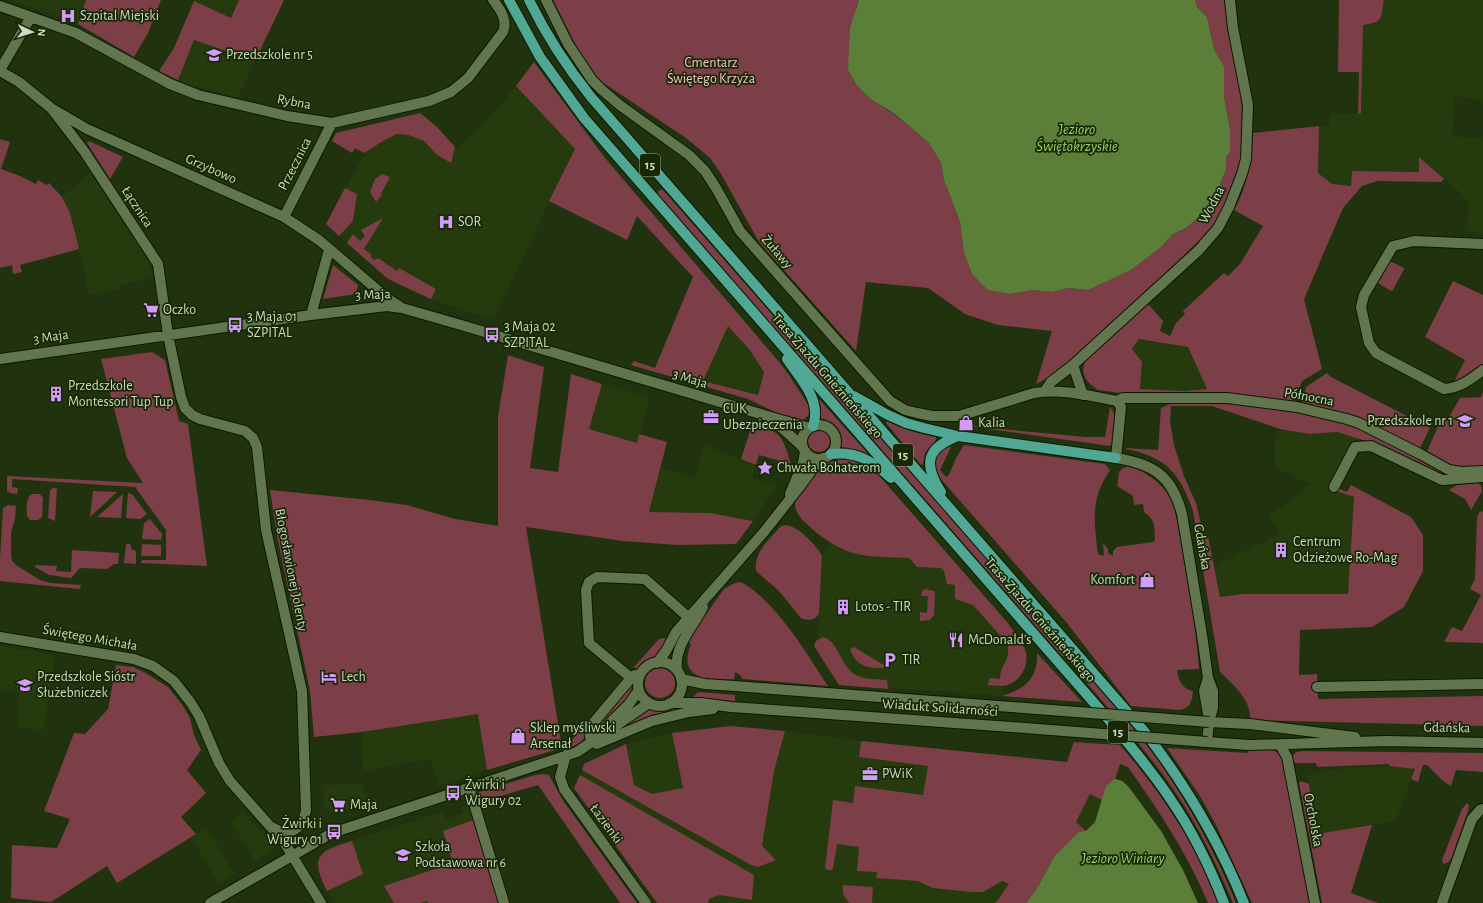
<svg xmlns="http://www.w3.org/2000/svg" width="1483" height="903" font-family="'Alegreya Sans',sans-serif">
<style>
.built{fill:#253a0d}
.green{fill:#7c3e47;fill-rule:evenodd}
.water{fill:#5b7f38}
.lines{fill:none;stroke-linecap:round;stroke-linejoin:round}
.minor-casing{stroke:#0a1a00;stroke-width:12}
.major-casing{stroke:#0a1a00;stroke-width:12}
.minor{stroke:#61764f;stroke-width:10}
.major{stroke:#4fa794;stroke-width:10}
.minor-bridge-casing{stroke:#0a1a00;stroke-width:12;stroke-linecap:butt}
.minor-bridge{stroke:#61764f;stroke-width:10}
.labels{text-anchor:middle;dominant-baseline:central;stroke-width:3.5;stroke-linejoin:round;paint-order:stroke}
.shield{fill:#172904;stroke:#96a48a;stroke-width:1}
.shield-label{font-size:13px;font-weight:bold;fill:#cdd9c4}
.poi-label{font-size:14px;fill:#cdd9c4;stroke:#172904;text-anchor:start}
.park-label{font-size:14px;fill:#f2c2c7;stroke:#172904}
.street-label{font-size:14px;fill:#cdd9c4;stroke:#172904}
.water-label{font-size:15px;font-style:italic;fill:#9ed16f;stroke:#172904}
</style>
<rect width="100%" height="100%" fill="#21330e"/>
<path class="built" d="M11,0H86L78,24Z
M194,0H284L238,97L204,89L175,79L159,71L174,48Z
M1384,0H1483V101L1455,96L1452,136L1483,139V233L1467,231L1469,207L1467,200L1461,193L1419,157V172L1352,171L1351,186L1332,184L1318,173L1319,126L1329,125L1330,114L1361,113L1363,25L1375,24L1379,21Z
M516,86L576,149L549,201L494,320L416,294L388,279L326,224L382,122L420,113L437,127L456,148L476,131L504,101Z
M90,173L151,264L153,278L120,285V289L89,295L81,256L70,213L62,197Z
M728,325L749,349L764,372L759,395L702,381Z
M1139,339L1188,347L1207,389L1184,391L1140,389L1142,362L1132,349Z
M602,384L650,397L637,443L589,429Z
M1280,429L1309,434L1336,432L1357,438L1330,488L1354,497L1348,594H1243L1220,597L1214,566L1280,534L1269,516L1311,484L1298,479L1275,467V439Z
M704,445L756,465L752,478L778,485L753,521L710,513L649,512L661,468L695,478Z
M834,541L932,554L1009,643L1013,653L1005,675L1002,696L840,684L817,649L823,553Z
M0,646L55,655L44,730L17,727L19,692L0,691Z
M479,714L487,770L439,786L430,759L363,771L362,732Z
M785,731L861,741L1067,762L1013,903H666L576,786L584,764L626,744L672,733L683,788L653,794L762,846L774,771Z
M1389,766L1415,769L1396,821L1316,834L1308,775L1316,772L1347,768Z
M363,784L364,792L366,791L371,808L324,810L323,785Z
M1090,794L1102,800L1096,822L1086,831L1076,822Z
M469,805L499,903H334L319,871L317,865L319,858L324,851L330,847L443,812L446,819L463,813L461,807Z
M243,811L273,845V850L254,861L231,821Z
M207,828L234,874L218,883L191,837Z"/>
<path class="green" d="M86,0H161L148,33L134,57L78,24Z
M239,0H284L255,61L194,40L178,80L159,71L174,48L194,1L231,18Z
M553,0H859L857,5L848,70L857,86L873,101L891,112L913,129L929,143L941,163L944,180L960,222L962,232L1011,294L1032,290L1052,292L1068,288L1087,290L1131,270L1160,248L1173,234L1186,228L1200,216L1215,198L1226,169V157L1230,152V129L1224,97V66L1214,49L1207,17L1197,7L1195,0H1225L1229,28L1244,107L1243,143L1237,177L1230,197L1214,226L1175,264L1056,373L1036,384L1052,331L998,325L965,314L928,288L866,282L856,351L759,242L720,172L710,158L686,138L599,80L576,46Z
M1339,0H1384C1380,20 1384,22 1363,25L1361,113L1358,114L1359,72H1338Z
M534,62L605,158L780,363L789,375L809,406L810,411L808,416L803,420L796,421L787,418L748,399L631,365L634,361L655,368L693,277L637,216L627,240L549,201L575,149L516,86ZM728,326L749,349L764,372L758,395L703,381Z
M420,113L437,127L455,147L451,163L437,155L424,141L409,135L397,134L383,141L364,153L355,148L352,153L332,141L336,133Z
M1319,126L1318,173L1332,184L1351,186L1352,171L1419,172V157L1444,179L1441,182L1377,181L1362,186L1343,208L1304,299L1322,369L1302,381L1294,401L1292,402L1259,397L1226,395L1127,394L1098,390L1091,385L1085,378L1083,370L1085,361L1148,304L1163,321L1160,331L1170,336L1176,323L1185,314L1183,311L1224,273L1228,276L1240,264L1263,226L1234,210C1248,186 1251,159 1253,133ZM1139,339L1188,347L1207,389L1184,391L1140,389L1142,362L1132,349Z
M0,139L10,142L1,169L20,176L36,184L38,180L47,185L49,183L62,197L70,213L79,249L20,265L22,272L13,274L12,265L0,268Z
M89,141L123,157L110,179L87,143Z
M382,174L390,177L381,194L382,195L376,202L370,192L375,179Z
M345,188L357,194L353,221L339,236L326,224Z
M660,190H663L1069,653L1067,657L1062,656L658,194V191Z
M383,218L364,249L371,254V258L375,260L378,258L397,271L399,268L436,289L431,299L388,279L347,243L353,234L360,241L365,236L361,230Z
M1390,261L1404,268L1403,271L1393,290L1391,291L1378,283Z
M333,265L358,285L356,294L323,299Z
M1453,281L1483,295V366L1462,382L1453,384L1465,360L1425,337Z
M152,352L165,360L179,421L188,424L207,566L141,563L142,560H166V530L135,487L12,479V487L18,488L17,494L10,493L7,491V476L143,483L127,458L101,359Z
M508,355L544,367L530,468L558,472L571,374L602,384L589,429L637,443L639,434L667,442L649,512L710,513L753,521L736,544L678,545L623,541L526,527L562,748L487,770L478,714L362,732L314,737L310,691L277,536L270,490L369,500L407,505L455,519L498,526V417Z
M1327,373L1331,377L1430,428L1420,448H1416L1301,404L1306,387Z
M1483,392V468L1454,469L1428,455L1427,451L1443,416L1449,417L1460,398L1481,397Z
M818,398L872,458L857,451L841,447C844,431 836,421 820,418L821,408Z
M1172,403H1223L1296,411L1346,422L1452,474L1437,475L1372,443L1337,432L1309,434L1280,429L1212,406H1171L1170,421L1174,445L1184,476L1196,503L1204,537L1208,536L1220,597L1243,594H1348L1354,497L1330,489L1331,485L1347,492L1351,485L1411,517L1423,535V571L1404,607L1372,627L1300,630L1299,675L1317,674L1318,699L1483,696V726L1250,720C1252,701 1233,684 1220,672L1193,511C1180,473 1166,457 1126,449V448L1158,450L1161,408Z
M1110,407C1119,417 1114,432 1112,444L1110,446L960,425L1085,437H1105Z
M887,421C903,429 919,434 936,437V440L925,453L923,464L921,465L886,423Z
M752,425C782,431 782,436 791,464L759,455L756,465L741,459Z
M808 441a11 11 0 1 1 22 0a11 11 0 1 1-22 0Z
M964,445L1105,464L1110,470C1090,500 1094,520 1098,554L1104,556L1103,543L1108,549V553L1113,556V551L1117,547L1153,542L1155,540C1154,527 1156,520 1144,512L1143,504L1134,505L1133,496L1117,486C1118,482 1118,474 1120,471C1128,458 1158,481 1163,488C1169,495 1172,502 1175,511C1185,563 1195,616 1199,669L1177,670C1179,681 1181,688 1193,691C1192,700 1191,708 1180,710L1131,706L1067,623L939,477C932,466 936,447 951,447L940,470L946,477L949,475L956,458Z
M838,457L861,461L876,472L1007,622C1013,631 1021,640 1025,649C1030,663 1022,681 1007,685C1002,687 994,685 988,685L989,680L991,678L1000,679C1000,663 1012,661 1007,643L973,605L955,599V585L947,584L944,571L941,568L917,567L909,558C865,556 847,559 811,528C803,520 795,515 795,503C800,494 812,470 821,465C827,462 831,463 838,457Z
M1478,483L1481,486L1482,491L1471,510L1465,499L1449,490L1457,485Z
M53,488H57L55,521L48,518L50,490Z
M93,491L117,492L90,517Z
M128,493L132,494L147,514L140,519L126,518Z
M32,494H40L43,498L42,517L38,520H30L27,516C27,509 25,498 32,494Z
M123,494L121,518L97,517Z
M8,505L16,506L15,519L11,533V554L12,561L16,565L40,580L50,583L81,585L80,589L0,581V558L3,508Z
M1480,511L1483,512V643L1444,642L1452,627L1462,631L1481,595L1470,589L1475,579L1477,517Z
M150,519L162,534L161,540L142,539L144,523Z
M786,525C798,526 817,546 822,556L819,614C814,621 808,621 801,618L779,591L756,571C754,551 769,540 781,526Z
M126,544H130L132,550L136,551V564L124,563Z
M142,544L161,545V556H141Z
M72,550L119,553L118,564H114L107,569L80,568L71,578L49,575L35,567V565L57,566L56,571L71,572Z
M741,582C775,600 807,654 828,686L743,679L740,675L735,672L734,679C707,681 677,679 691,644L688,642L692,634L724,589L735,583Z
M925,589L934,591L935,594L934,615L930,620L920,621V612L927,613L928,596H921L922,592Z
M823,637C839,641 840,666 856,675C865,680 877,679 887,680L888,689L839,685L814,646L816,641Z
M664,638L667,640L660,653L641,664L637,670L634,667L659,639Z
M854,647L887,667C870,670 856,667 850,649Z
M1037,653L1082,702L1002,696C1025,689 1038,678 1037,653Z
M116,665L133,667L144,672L168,687L183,706L190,718L194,735L201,750L187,770L206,793L181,817L196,834L117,883L107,866L51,902L11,898L12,845L57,848L70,819L44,811L74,733L85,734L108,709Z
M645 683a15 15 0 1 1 30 0a15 15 0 1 1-30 0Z
M1086,674L1090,677C1110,702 1133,726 1152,752C1186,799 1214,849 1236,903H1233C1217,865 1199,827 1175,792C1149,753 1116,717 1085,681L1083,678Z
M633,682C631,702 609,718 594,732L593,731V727Z
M698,692L735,695V701L694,699V696Z
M677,707L687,708L651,715L616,731L644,710H667Z
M586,724C588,742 578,745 563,750Z
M730,726L785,731L774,771L762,846L776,860L758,867L751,865L582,770L584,764L626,744L634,785L652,794L683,788L672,733Z
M861,741L1067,762L1074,742L1120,745C1161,792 1196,845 1220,903H1208C1187,853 1159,811 1128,767L1120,764L1115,779L1122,781L1163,834L1054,857L1039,885L1026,903H994L997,901L1009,884L1002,881L983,892H972L933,888L918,881L876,878L877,872L857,871L859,847L837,844L833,869L831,870H827L825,868L833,800L853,803L855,786L923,795L928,766L859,757ZM1090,794L1102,800L1096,822L1086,831L1076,822Z
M1167,748L1248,753V749C1263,749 1275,746 1283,759L1310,903H1252L1216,825L1200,796Z
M1302,751L1483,753V772L1456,770L1451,786L1442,780L1427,765H1423L1418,782L1411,779L1415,769L1389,766V764L1317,767L1316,763H1295L1291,758L1296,752Z
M543,774L549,775L564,802L637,903H620L538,785L480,802L478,794L479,792L535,775Z
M580,775L754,875L752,900L719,895L709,899L708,903H657L574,788Z
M1301,781L1309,784L1316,834L1372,825L1351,893L1378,903H1322L1299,783Z
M1467,803L1469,806L1468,811L1451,859L1449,862L1443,864L1442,860L1462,809Z
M472,804L501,903H428L427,901L420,903H394L384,886L453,863L443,831L473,820L469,805Z
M352,841L363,874L327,891C309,856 319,851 352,841Z
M843,885L873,887L872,903H849L843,894Z"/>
<path class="water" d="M859,0H1195L1197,7L1207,17L1214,49L1224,66V97L1230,129V152L1226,157V169L1215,198L1200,216L1186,228L1173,234L1160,248L1131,270L1088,290L1068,288L1052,292L1032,290L1011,294L988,290L972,274L964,252L960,222L944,180L941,163L929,143L913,129L892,112L873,101L857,86L848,70L850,28Z
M1115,779L1122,781L1128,786L1161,831L1183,870L1198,903H1026L1039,885L1054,857L1079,832L1086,831L1095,822L1106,786Z"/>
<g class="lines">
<defs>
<path id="minor" d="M546,0L568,44L592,80L602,90L621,106L689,155L705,171L716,188L740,231L890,401L905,410L917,413L932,416H959L1034,393C1059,388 1091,396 1117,401L1121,407L1116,458C1154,464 1172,476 1182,514L1202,635L1208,678L1213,691V708L1209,722L1207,742L1249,745L1386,741L1483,743
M0,6L76,33L170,84L198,95L287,116L332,123L429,101L451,92L468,78L503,32C508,20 500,9 493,0
M0,70L31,17
M0,71L19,82L51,108L87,129L284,217L319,240L388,299L399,306
M51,108L84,151L158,264L168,335L181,397L185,408L192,415L200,419L245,431L253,438L257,447L266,530L302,691L306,811C301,831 290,837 271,827
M284,217L332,123
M1483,244L1414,241L1393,246L1364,295L1361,307L1369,343L1376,353L1444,389C1460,388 1471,379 1483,370
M311,315L329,250
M0,359L311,315L387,306L402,308L461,325L781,420L810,428
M1073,365L1083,395
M1045,391L1051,382L1073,365L1199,250L1218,228L1229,207L1242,174L1246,159L1248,105L1233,28L1230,0
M1117,401L1123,398H1227L1297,407L1347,419L1359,423L1422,455L1449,470L1461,472L1483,471
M770,420L782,428L803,447
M802 442a17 17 0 1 1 34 0a17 17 0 1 1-34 0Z
M1334,487L1355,447L1371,446L1442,480L1482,477
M790,494L803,463L805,451
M0,637L134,659L153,666L174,681L191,703L199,716L219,763L230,781L284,842L321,903
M638 684a22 22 0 1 1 44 0a22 22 0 1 1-44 0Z
M657,663L666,651L676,632L764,532L801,485L814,467L823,458
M677,670C674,645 693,628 703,607
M631,678L589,643L586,590L589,582L597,577L645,579L688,617
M1208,678L1204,691L1209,720
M681,679L705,684L734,686
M1317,687L1483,684
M670,703H701L731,707L1025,728
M1209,722L1250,724L1355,737
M609,724L629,704L639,690
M591,742L589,729L590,727L631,678L635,675
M597,744L652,721L689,712L713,709
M1280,745L1287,757L1315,903
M566,755L560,777L564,789L646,903
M469,787L504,903
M210,903L332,833L577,752L649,703
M1442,903L1472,819L1480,810L1483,809"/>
<path id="major" d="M509,0L540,57L584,118L1109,720C1130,746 1153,772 1171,800C1193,832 1210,867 1224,903
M529,0C546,35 567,67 591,97L1144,731C1185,784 1219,841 1244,903
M787,359C801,380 822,400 813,426
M854,396L888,415L906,423L924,428L958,436L1116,458
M831,454C857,451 872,461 891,478
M941,492C923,464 926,448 958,436"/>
</defs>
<use href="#minor" class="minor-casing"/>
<use href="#major" class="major-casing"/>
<use href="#minor" class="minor"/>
<use href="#major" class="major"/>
<defs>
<path id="minor-bridge" d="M734,686L1209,722
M1025,728L1207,742"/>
</defs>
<use href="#minor-bridge" class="minor-bridge-casing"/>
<use href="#minor-bridge" class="minor-bridge"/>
</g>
<defs>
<symbol id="hospital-bare" viewBox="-9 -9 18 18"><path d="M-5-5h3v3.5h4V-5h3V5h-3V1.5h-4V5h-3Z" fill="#d59bfa" stroke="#172904" stroke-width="2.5" paint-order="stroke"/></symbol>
<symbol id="school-bare" viewBox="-9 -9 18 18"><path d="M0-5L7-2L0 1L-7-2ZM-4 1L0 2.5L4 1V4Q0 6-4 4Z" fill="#d59bfa" stroke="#172904" stroke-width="2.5" paint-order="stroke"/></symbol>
<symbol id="supermarket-bare" viewBox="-9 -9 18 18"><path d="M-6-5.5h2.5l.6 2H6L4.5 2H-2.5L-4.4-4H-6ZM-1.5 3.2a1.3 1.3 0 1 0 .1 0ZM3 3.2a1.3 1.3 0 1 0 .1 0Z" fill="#d59bfa" stroke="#172904" stroke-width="2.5" paint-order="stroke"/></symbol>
<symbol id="bus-bare" viewBox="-9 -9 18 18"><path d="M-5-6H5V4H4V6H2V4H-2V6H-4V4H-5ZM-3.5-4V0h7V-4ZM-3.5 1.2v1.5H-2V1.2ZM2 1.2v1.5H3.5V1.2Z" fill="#d59bfa" stroke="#172904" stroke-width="2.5" paint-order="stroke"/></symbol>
<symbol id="building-bare" viewBox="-9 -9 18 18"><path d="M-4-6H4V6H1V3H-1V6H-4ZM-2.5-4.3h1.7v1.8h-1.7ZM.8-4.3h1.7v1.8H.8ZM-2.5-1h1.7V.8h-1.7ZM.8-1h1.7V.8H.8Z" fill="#d59bfa" stroke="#172904" stroke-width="2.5" paint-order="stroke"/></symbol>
<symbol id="office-bare" viewBox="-9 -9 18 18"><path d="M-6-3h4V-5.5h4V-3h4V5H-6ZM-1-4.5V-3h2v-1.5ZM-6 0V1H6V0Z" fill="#d59bfa" stroke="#172904" stroke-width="2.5" paint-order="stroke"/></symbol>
<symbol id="shop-bare" viewBox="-9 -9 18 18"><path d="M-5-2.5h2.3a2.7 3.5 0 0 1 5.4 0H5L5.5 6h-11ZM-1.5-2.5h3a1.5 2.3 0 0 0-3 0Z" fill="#d59bfa" stroke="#172904" stroke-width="2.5" paint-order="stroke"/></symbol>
<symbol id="sight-bare" viewBox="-9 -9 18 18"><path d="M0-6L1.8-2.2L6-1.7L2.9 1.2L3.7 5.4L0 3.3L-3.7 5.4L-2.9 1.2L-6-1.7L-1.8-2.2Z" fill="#d59bfa" stroke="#172904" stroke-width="2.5" paint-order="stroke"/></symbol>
<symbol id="restaurant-bare" viewBox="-9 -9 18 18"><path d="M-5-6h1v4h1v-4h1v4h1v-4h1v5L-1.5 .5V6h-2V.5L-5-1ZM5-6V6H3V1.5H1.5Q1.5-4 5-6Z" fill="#d59bfa" stroke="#172904" stroke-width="2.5" paint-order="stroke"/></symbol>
<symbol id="parking-bare" viewBox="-9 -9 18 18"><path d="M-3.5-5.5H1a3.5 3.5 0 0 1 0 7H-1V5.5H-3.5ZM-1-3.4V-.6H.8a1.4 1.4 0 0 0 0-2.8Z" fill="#d59bfa" stroke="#172904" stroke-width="2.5" paint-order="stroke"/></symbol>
<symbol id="hotel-bare" viewBox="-9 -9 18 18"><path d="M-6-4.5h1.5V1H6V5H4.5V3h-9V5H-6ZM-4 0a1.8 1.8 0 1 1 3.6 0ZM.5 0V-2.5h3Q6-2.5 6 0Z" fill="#d59bfa" stroke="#172904" stroke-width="2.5" paint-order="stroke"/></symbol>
</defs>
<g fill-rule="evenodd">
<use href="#hospital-bare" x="57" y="5" width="22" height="22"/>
<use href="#school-bare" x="203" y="44" width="22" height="22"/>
<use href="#hospital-bare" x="435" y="211" width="22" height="22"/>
<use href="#supermarket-bare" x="140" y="299" width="22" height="22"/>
<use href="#bus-bare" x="224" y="314" width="22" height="22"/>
<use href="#bus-bare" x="481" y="324" width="22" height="22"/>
<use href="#building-bare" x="45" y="383" width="22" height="22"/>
<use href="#office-bare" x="700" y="406" width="22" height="22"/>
<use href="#school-bare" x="1454" y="410" width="22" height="22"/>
<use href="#shop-bare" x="955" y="412" width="22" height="22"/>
<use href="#sight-bare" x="754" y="457" width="22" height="22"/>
<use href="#building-bare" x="1270" y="539" width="22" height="22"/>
<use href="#shop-bare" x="1136" y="569" width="22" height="22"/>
<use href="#building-bare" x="832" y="596" width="22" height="22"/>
<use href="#restaurant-bare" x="945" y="629" width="22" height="22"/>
<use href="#parking-bare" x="879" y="649" width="22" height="22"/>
<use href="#hotel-bare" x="318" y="666" width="22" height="22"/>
<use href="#school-bare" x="14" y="674" width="22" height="22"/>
<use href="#shop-bare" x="507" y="725" width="22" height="22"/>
<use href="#office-bare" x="859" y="763" width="22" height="22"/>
<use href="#bus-bare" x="442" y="782" width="22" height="22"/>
<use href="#supermarket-bare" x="327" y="794" width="22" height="22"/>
<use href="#bus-bare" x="323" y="821" width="22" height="22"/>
<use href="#school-bare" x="392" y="844" width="22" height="22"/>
</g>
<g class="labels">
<g class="shield">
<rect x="640" y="154" width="20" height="22" rx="3"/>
<rect x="893" y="444" width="20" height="22" rx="3"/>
<rect x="1108" y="721" width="20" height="22" rx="3"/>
</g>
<g class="shield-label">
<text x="650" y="165">15</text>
<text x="903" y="455">15</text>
<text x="1118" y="732">15</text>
</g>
<g class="poi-label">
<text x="80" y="16">Szpital Miejski</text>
<text x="226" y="55">Przedszkole nr 5</text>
<text x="458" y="222">SOR</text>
<text x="163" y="310">Oczko</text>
<text x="247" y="317">3 Maja 01<tspan x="247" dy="16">SZPITAL</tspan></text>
<text x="504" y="327">3 Maja 02<tspan x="504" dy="16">SZPITAL</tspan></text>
<text x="68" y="386">Przedszkole<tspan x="68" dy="16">Montessori Tup Tup</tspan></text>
<text x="723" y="409">CUK<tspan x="723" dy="16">Ubezpieczenia</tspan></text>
<text x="1453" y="421" text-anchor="end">Przedszkole nr 1</text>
<text x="978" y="423">Kalia</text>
<text x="777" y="468">Chwała Bohaterom</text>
<text x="1293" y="542">Centrum<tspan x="1293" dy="16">Odzieżowe Ro-Mag</tspan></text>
<text x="1135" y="580" text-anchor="end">Komfort</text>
<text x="855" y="607">Lotos - TIR</text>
<text x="968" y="640">McDonald's</text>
<text x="902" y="660">TIR</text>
<text x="37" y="677">Przedszkole Sióstr<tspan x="37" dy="16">Służebniczek</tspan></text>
<text x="341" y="677">Lech</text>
<text x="530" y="728">Sklep myśliwski<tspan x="530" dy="16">Arsenał</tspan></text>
<text x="882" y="774">PWiK</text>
<text x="465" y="785">Żwirki i<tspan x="465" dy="16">Wigury 02</tspan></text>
<text x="350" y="805">Maja</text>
<text x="322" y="824" text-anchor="end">Żwirki i<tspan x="322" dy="16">Wigury 01</tspan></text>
<text x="415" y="847">Szkoła<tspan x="415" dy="16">Podstawowa nr 6</tspan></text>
</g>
<g class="park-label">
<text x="711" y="63">Cmentarz<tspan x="711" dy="16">Świętego Krzyża</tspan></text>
</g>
<g class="street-label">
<text transform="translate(294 102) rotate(11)">Rybna</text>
<text transform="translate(295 164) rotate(-63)">Przecznica</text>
<text transform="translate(211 169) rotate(24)">Grzybowo</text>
<text transform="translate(1212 205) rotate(-62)">Wodna</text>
<text transform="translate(137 207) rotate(57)">Łącznica</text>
<text transform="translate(777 252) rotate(49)">Żuławy</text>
<text transform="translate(373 295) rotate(-2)">3 Maja</text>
<text transform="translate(51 337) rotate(-8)">3 Maja</text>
<text transform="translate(827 376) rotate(49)">Trasa Zjazdu Gnieźnieńskiego</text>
<text transform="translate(690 379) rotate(17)">3 Maja</text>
<text transform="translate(1309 397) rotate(11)">Północna</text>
<text transform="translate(1202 547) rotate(80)">Gdańska</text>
<text transform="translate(291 570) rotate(79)">Błogosławionej Jolenty</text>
<text transform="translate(1040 620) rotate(49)">Trasa Zjazdu Gnieźnieńskiego</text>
<text transform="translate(90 638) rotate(10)">Świętego Michała</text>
<text transform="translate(940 708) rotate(4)">Wiadukt Solidarności</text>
<text transform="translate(1447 728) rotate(1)">Gdańska</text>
<text transform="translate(1313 820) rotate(79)">Orcholska</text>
<text transform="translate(606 824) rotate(54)">Łazienki</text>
</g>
<g class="water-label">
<text x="1077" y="129">Jezioro<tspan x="1077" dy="17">Świętokrzyskie</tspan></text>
<text x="1123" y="858">Jezioro Winiary</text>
</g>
</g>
<g transform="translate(32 32) rotate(94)" stroke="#172904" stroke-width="3" paint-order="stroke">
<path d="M0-3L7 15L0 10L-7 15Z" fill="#cdd9c4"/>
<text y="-6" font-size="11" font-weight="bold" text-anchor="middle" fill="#cdd9c4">N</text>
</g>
</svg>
